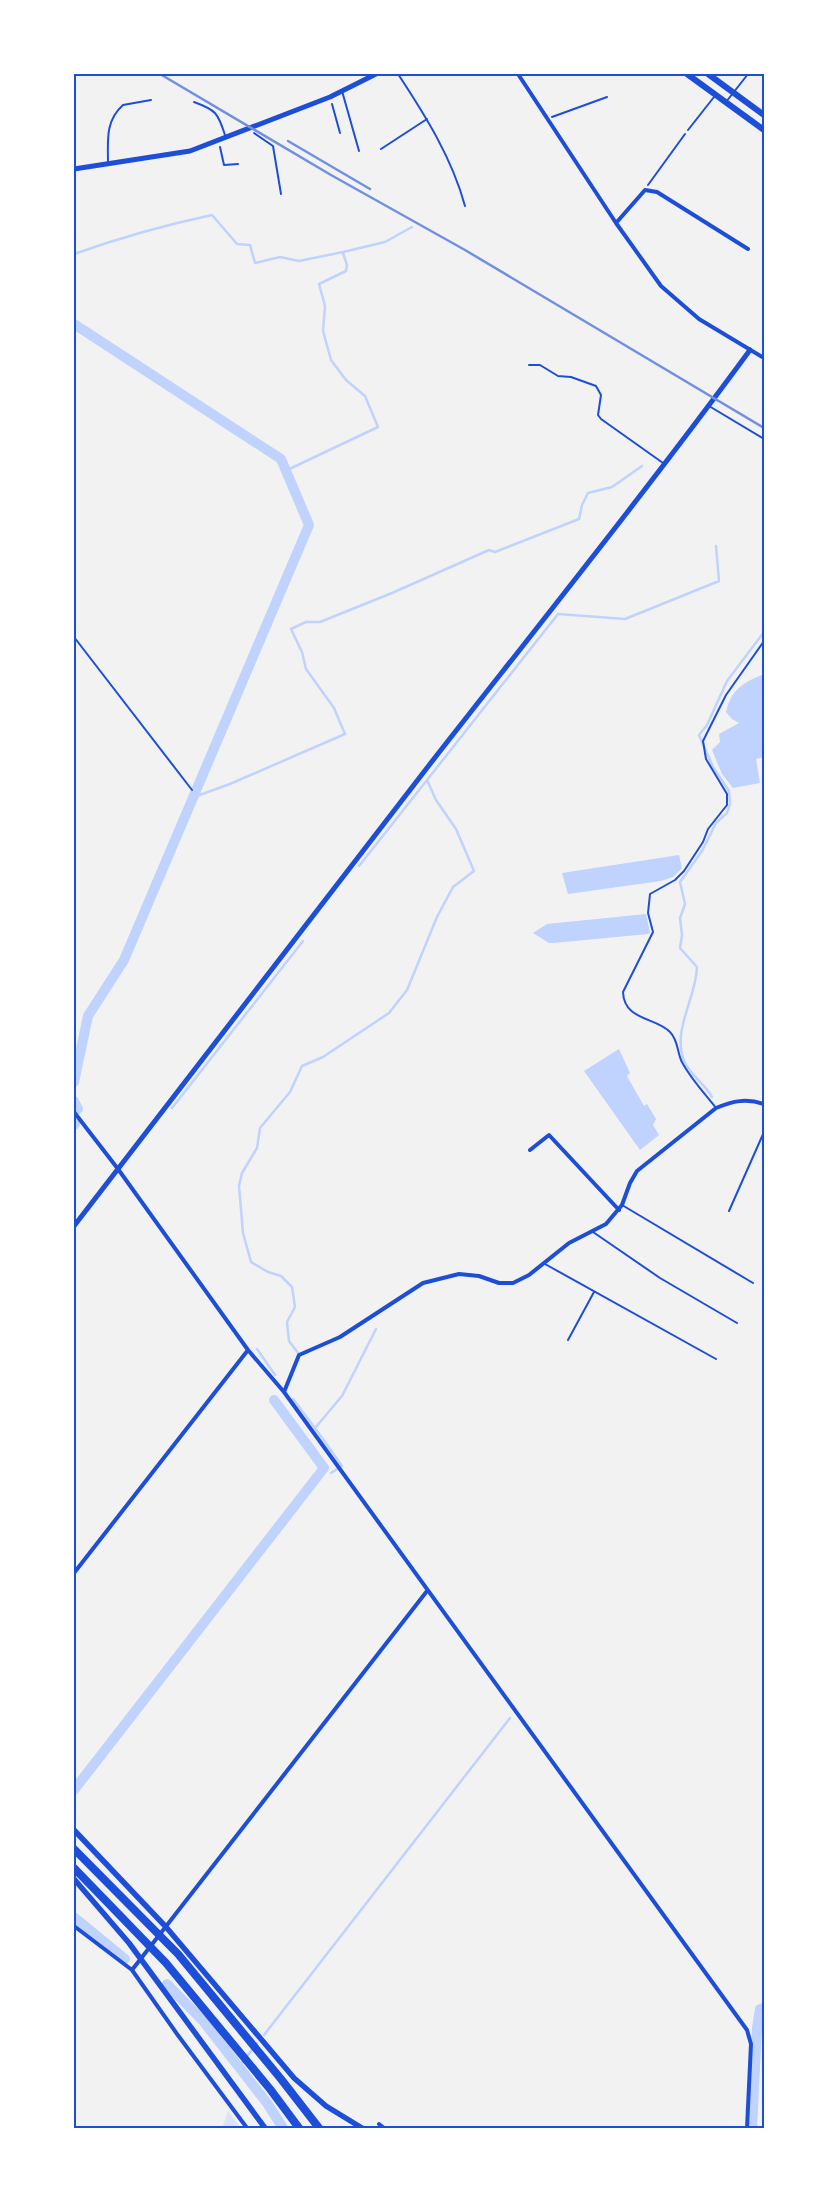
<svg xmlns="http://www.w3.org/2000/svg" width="838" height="2202" font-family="Manrope,sans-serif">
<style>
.green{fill:#dbe4f7}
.water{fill:#bfd3fe}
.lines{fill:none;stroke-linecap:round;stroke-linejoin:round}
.stream{stroke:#bfd3fe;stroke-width:2.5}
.canal{stroke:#bfd3fe;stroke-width:10}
.path{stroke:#1d4ed8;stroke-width:2}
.service{stroke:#1d4ed8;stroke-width:2}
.minor{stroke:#1d4ed8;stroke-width:4}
.tertiary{stroke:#1d4ed8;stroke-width:5}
.secondary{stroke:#1d4ed8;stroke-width:5.5}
.primary{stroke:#1d4ed8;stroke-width:6}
.motorway{stroke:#1d4ed8;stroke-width:8}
.rail{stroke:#7290e2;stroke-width:2.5}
.neatline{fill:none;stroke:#1d4ed8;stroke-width:2}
</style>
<rect width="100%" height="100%" fill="#f2f2f2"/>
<path class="green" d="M228,2111L241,2128H222Z"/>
<path class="water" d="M764,674V757L756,759L760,783L733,788L722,774L712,750L720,742L719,734L739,723L732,719L726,712C732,688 743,683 764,674Z
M679,855L682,868L673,877L661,881L568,894L562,873Z
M646,914L650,933L648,934L554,943H549L533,933L547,924Z
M619,1049L630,1073L627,1076L644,1106L647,1104L656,1119L653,1125L659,1135L640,1150L584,1071Z"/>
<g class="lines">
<path class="stream" d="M74,254C119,238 165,225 212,215L237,244L250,245L255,263L280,257L299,261L343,252L385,242L412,227
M283,472L378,427L365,396L346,380L331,360L323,331L325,306L319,284L346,271L347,265L343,253
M194,797L230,784L345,734L334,708L306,669L302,652L291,629L306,622H320L392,593L489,550L495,552L579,519L582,505L588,493L612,487L642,466
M359,866L427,780
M712,1097C705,1084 690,1075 684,1061C672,1029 696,999 697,967L680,948L682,935L680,918L685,904L680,882L702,851L716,823L727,813L730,804L729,791L713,767L699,735L707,725L727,681L764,632
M172,1108L303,941
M257,1349L275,1375
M298,1353L289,1341L287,1322L295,1307L292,1287L281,1276L268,1272L251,1262L243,1233L239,1186L242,1173L257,1148L260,1128L290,1092L302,1066L323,1057L389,1013L407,990L437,917L453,887L474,871L456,829L436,800L427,780L558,614L625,619L719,581L716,546
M293,1399L315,1428
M331,1473L342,1466L315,1428L342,1396L376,1329
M757,2028L764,2026
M757,2028L764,2029
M264,2035L510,1718
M239,2067L257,2043"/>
<path class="canal" d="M74,324L281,459L309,525L124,960L88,1016L74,1082
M74,1101L78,1109
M74,1125L75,1124
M74,1790L324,1468L274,1400
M74,1917L125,1959
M167,1984L203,2021L267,2103L283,2128
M752,2128L757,2028L760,2009L764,2008"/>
<path class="path" d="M332,104L340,133
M552,117L607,97
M254,133L273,146L281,194
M220,147L224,165L238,164
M648,185L685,134"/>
<path class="service" d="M398,74C425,115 452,158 465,206
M342,91L359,151
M194,102C216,110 218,113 225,135
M726,102L748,74
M688,130L714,97
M381,149L427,119
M108,163C108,141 105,121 123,105L151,100
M529,365H540L558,376L571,377L596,386L601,395L598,415L601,419L663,463
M709,406L764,439
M74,637L192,790
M716,1108C705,1094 692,1080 683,1064C677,1055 679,1041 670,1032C656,1017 624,1021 623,992L653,932L648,913L650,894L675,880L684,871L703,842L708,829L727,805V794L706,759L703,741L726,695L764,641
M622,1205L753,1283
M729,1211L764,1132
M593,1232L660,1278L737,1323
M545,1264L716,1359
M568,1340L594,1292"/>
<path class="minor" d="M518,74L616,223L661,286L699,319L764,358
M616,223L645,190L657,192L748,249
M74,1112L118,1169L248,1350L284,1392L747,2030L751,2044L747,2128
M530,1150L549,1135L619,1210
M284,1392L299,1355L340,1337L423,1283L459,1274L479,1276L499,1283H513L529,1275L569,1243L606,1224L622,1205L630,1183L637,1171L716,1108C733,1101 746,1098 764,1104
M74,1573L248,1350
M74,1926L132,1970L177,2034L247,2128
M132,1970L427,1591
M379,2124L384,2128"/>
<path class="tertiary" d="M74,169L190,151L330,97L376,74
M74,1226C193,1073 311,917 430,764C538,626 647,490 750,350"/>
<path class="secondary" d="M74,1830L166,1927L294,2078L326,2106L362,2128
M74,1879L129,1943L265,2128"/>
<path class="primary" d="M687,74L764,130
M708,74L764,115"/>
<path class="motorway" d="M74,1849L178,1954L281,2079L319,2128
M74,1868L166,1963L270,2089L299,2128"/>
<path class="rail" d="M160,74L331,175L465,250L764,428
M288,141L370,189"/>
</g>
<rect width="838" height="2202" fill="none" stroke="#ffffff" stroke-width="150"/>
<rect x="75" y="75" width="688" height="2052" class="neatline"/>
</svg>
